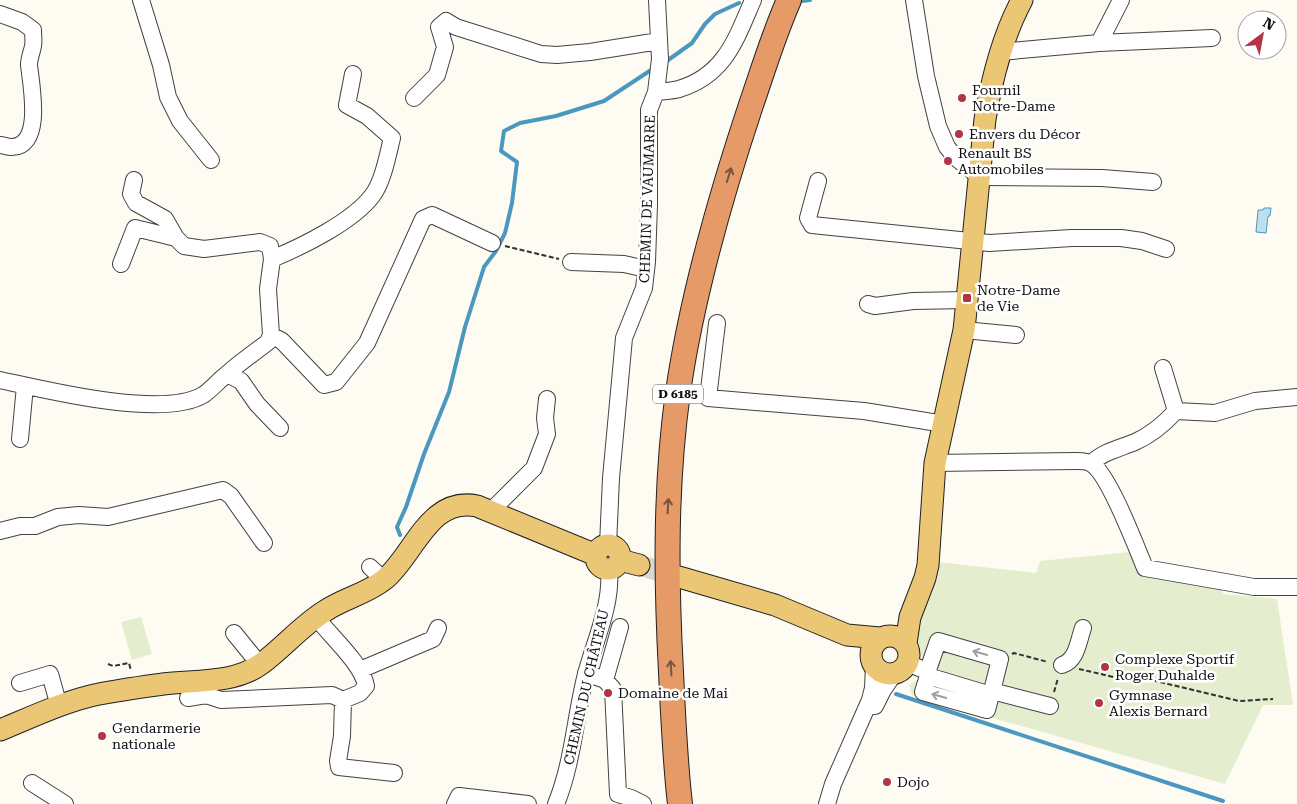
<svg xmlns="http://www.w3.org/2000/svg" width="1297" height="804" font-family="'Roboto Serif',serif">
<style>
.pitch{fill:#e5edcf}
.water{fill:#bce0f0;stroke:#4a98c0}
.lines{fill:none;stroke-linecap:round;stroke-linejoin:round}
.stream{stroke:#4a98c0;stroke-width:4}
.major-tunnel{stroke:#dad8d0;stroke-width:21;stroke-dasharray:21 11;stroke-linecap:butt}
.minor-casing{stroke:#424242;stroke-width:18}
.major-casing{stroke:#202020;stroke-width:23}
.highway-casing{stroke:#202020;stroke-width:26}
.path{stroke:#313131;stroke-width:2;stroke-dasharray:5 2.5;stroke-linecap:butt}
.minor{stroke:#fff;stroke-width:16}
.major{stroke:#ebc775;stroke-width:21}
.highway{stroke:#e59a68;stroke-width:24}
.oneway{stroke:#7a543c}
.oneway2{stroke:#9f9f9f}
.poi-dot{fill:#b13542;stroke:#fff;stroke-width:2}
.labels{text-anchor:middle;dominant-baseline:central;stroke-width:5;stroke-linejoin:round;paint-order:stroke}
.shield{fill:#fff;stroke:#575757;stroke-width:1}
.shield-label{font-size:12px;font-weight:bold;fill:#0f0f0f}
.poi-label{font-size:14px;fill:#0f0f0f;stroke:#fff;text-anchor:start}
.street-label{font-size:14px;fill:#0f0f0f;stroke:#fff}
</style>
<rect width="100%" height="100%" fill="#fefbf2"/>
<path class="pitch" d="M1130,552L1141,574L1221,587L1223,594L1277,599L1293,705H1263L1225,784L912,695L909,685L920,678L924,664L914,634L938,562L1036,573L1040,561Z
M141,617L152,654L132,660L121,622Z"/>
<path class="water" d="M1264,208H1271L1270,216H1268L1266,233L1256,232L1258,210H1263Z"/>
<g class="lines">
<path class="stream" d="M802,1L810,0
M664,63L692,43L705,24L715,14L739,3
M400,535L397,527L406,507L424,454L449,392L465,327L484,267L496,251L505,233L512,203L517,162L501,151L504,131L520,123L556,116L604,101L654,68
M896,694L1223,801"/>
<path class="major-tunnel" d="M639,565L679,577"/>
<defs>
<path id="minor" d="M141,0L161,65L168,97L180,121L211,160
M914,0L926,76L938,126L947,147L956,158L980,177L1102,178L1153,182
M0,14L22,22L33,30C33,35 34,41 33,46C32,52 29,58 29,65C31,84 44,148 11,147C8,147 3,145 0,145
M1099,43L1121,0
M1000,52L1099,43L1212,38
M656,92C663,91 672,91 679,89C725,75 736,39 753,0
M414,98L437,75L445,47L439,27L446,21L456,27L541,54L557,55L590,52L659,41
M818,181L808,218L812,225L989,243L1072,238H1121L1142,241L1166,249
M272,259C303,246 352,222 372,196C383,182 388,154 392,138L367,116L347,105L353,74
M571,262L624,264L646,269
M121,264L135,228L176,238
M868,304L875,306L913,301L966,300
M717,323L708,398L864,411L944,424
M964,330L1016,335
M271,335L282,341L324,385L336,382L367,343L423,219L432,215L492,243
M227,374L241,381L257,404L280,428
M0,380C46,390 162,419 203,395C211,390 218,381 226,375C239,363 254,353 268,342L271,335L268,289L272,259L270,246L260,242L204,249L184,246L176,238L165,219L136,203L131,194L134,180
M1176,411L1215,413L1255,401L1297,397
M20,439L25,386
M935,463L1076,461C1081,461 1088,461 1092,464C1109,475 1136,546 1145,568L1254,587H1297
M1092,463C1102,452 1121,448 1135,442C1151,435 1164,424 1176,411L1163,368
M491,511L534,468L547,434L545,418L547,399
M0,531L20,526H35L58,517L79,515L108,517L223,490L231,496L264,543
M608,545L611,478L624,338L644,288L647,262L649,205V110L656,92L660,59L657,0
M370,567L384,580
M234,633L260,665
M908,663L926,671L928,676L991,695L1000,659L938,641L929,667
M1062,665C1077,660 1078,642 1083,628
M360,670L433,639L438,628
M586,673L605,680L613,689L618,794L631,798L643,804
M928,676L923,692L987,710L991,695
M605,680L620,627
M20,683L50,674L59,706
M992,691L1050,706
M188,698L206,695L221,700L332,695L343,700L360,693L366,686C362,663 330,636 316,617
M343,700L342,736L338,761L339,767L394,773
M875,706L883,690L894,674
M32,783L65,804
M455,804L459,796L528,804
M556,804C573,763 575,717 586,674C595,640 612,605 609,570
M827,804L833,784L870,700L873,688L874,665"/>
<path id="major" d="M596 557a12 12 0 1 1 24 0a12 12 0 1 1-24 0Z
M620,560L639,565
M679,577L775,605L847,635L880,638
M871 655a19 19 0 1 1 38 0a19 19 0 1 1-38 0Z
M906,643L910,617L925,578L928,565L935,463L964,330L985,119C992,78 1002,37 1022,0
M0,730C32,717 65,701 99,694C120,690 142,687 163,684C194,680 234,684 261,664C284,647 301,626 325,611C344,598 367,594 385,579C414,555 429,496 477,506L596,555"/>
<path id="highway" d="M680,804C675,761 673,716 671,672C666,579 665,485 678,392C692,295 720,198 751,105C763,70 774,34 789,0"/>
</defs>
<use href="#minor" class="minor-casing"/>
<use href="#major" class="major-casing"/>
<use href="#highway" class="highway-casing"/>
<path class="path" d="M505,246L559,259
M1012,654L1014,653L1048,662
M108,664L113,666L129,663L131,671
M1079,669L1122,679H1147L1239,701L1273,699
M1054,692L1058,678"/>
<use href="#minor" class="minor"/>
<use href="#major" class="major"/>
<use href="#highway" class="highway"/>
</g>
<defs><path id="oneway-shaft" d="M-6 0H5M1.5-3L5.5 0L1.5 3" fill="none" stroke-width="1.6" stroke-linecap="round" stroke-linejoin="round" transform="scale(1.25)"/></defs>
<g class="oneway">
<use href="#oneway-shaft" transform="translate(729 175) rotate(-73)"/>
<use href="#oneway-shaft" transform="translate(668 506) rotate(-87)"/>
<use href="#oneway-shaft" transform="translate(671 668) rotate(-93)"/>
</g>
<g class="oneway2">
<use href="#oneway-shaft" transform="translate(980 653) rotate(-164)"/>
<use href="#oneway-shaft" transform="translate(939 696) rotate(-164)"/>
</g>
<g class="poi-dot">
<circle cx="962" cy="98" r="5"/>
<circle cx="959" cy="134" r="5"/>
<circle cx="948" cy="161" r="5"/>
<rect x="962" y="293" width="10" height="10" rx="2.5"/>
<circle cx="1105" cy="667" r="5"/>
<circle cx="608" cy="693" r="5"/>
<circle cx="1099" cy="703" r="5"/>
<circle cx="102" cy="736" r="5"/>
<circle cx="887" cy="782" r="5"/>
</g>
<g class="labels">
<rect class="shield" x="653" y="384.5" width="50" height="19" rx="4"/>
<g class="shield-label">
<text x="678" y="394">D 6185</text>
</g>
<g class="poi-label">
<text x="972" y="90">Fournil<tspan x="972" dy="16">Notre-Dame</tspan></text>
<text x="969" y="134">Envers du Décor</text>
<text x="958" y="153">Renault BS<tspan x="958" dy="16">Automobiles</tspan></text>
<text x="977" y="290">Notre-Dame<tspan x="977" dy="16">de Vie</tspan></text>
<text x="1115" y="659">Complexe Sportif<tspan x="1115" dy="16">Roger Duhalde</tspan></text>
<text x="618" y="693">Domaine de Mai</text>
<text x="1109" y="695">Gymnase<tspan x="1109" dy="16">Alexis Bernard</tspan></text>
<text x="112" y="728">Gendarmerie<tspan x="112" dy="16">nationale</tspan></text>
<text x="897" y="782">Dojo</text>
</g>
<g class="street-label">
<text transform="translate(647 199) rotate(-88)">CHEMIN DE VAUMARRE</text>
<text transform="translate(586 687) rotate(-77)">CHEMIN DU CHÂTEAU</text>
</g>
</g>
<g transform="translate(1262 35) rotate(32)"><circle r="24" fill="#ffffff" stroke="#9f9f9f"/>
<path d="M0-4L9 19L0 12L-9 19Z" fill="#b13542"/>
<text y="-8" font-size="14" font-weight="bold" text-anchor="middle" fill="#0f0f0f">N</text>
</g>
</svg>
